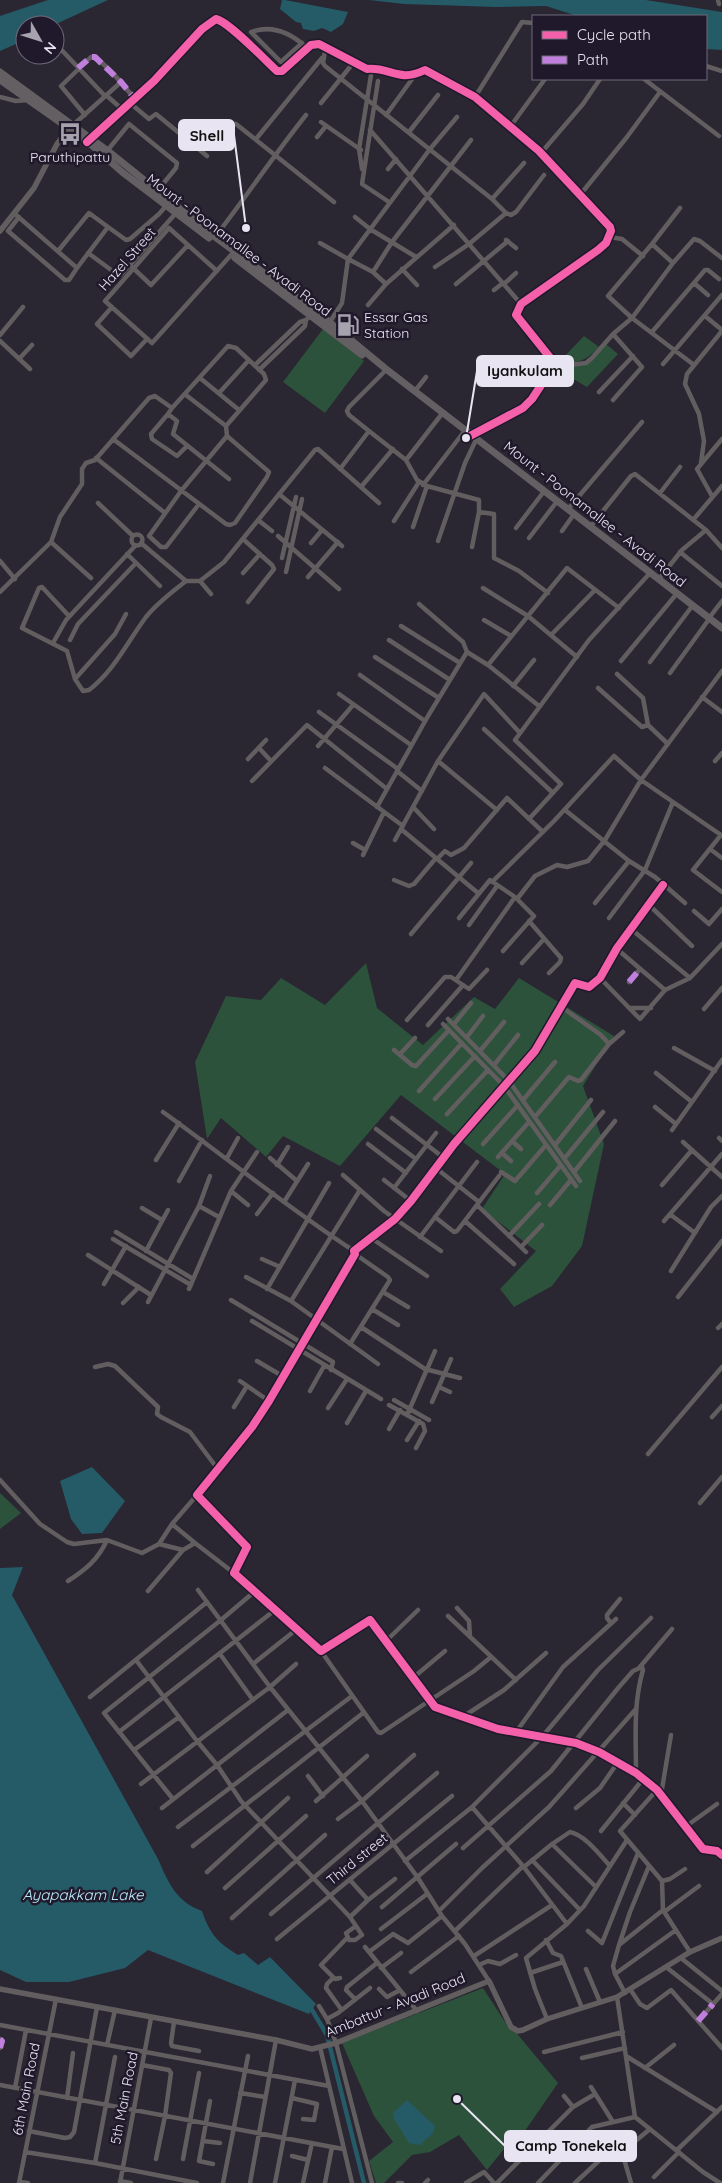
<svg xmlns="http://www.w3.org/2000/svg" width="722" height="2183" font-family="Quicksand,sans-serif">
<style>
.green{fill:#2d523b}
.water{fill:#255a67}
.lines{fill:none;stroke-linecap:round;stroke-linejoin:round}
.canal{stroke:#255a67;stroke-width:4.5}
.minor{stroke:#625e60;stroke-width:4.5}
.tertiary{stroke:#625e60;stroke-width:5.5}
.primary{stroke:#645f63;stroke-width:7}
.quiet{stroke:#c07fdc;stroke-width:6;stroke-dasharray:12 6;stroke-linecap:butt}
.cycleway-casing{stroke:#1f192b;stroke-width:11}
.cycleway{stroke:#f560ab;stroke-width:8}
.labels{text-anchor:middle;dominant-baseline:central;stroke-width:5;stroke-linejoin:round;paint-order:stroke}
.poi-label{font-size:14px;fill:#e8e4f1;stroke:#1f192b}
.street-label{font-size:14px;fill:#e8e4f1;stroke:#1f192b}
.water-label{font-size:15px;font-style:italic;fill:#b9ebf9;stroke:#1f192b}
.leader{fill:none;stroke:#e8e4f1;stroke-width:2}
.callout-dot{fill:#e8e4f1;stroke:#1f192b;stroke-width:2}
.callout{fill:#e8e4f1;stroke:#e8e4f1;stroke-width:2}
.callout-label{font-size:15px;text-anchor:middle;font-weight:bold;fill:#111}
</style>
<rect width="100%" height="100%" fill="#2a2632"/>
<path class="green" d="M323,329L364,361L325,413L283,382Z
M584,336L599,347C584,363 578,362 557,364Z
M606,344L618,354L587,387L556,369L583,365Z
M366,963L377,1008L423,1045L474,997L495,1009L519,978L614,1036L583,1086L604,1144L582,1246L552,1286L514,1307L500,1289L536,1251L482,1209L505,1174L401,1095L340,1166L283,1136L266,1157L221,1118L207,1139L195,1062L226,996L261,1000L281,978L325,1005Z
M0,1493L21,1513L0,1529Z
M483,1988L507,2025L514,2030L558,2083L518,2141L509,2143L487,2170L459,2135L430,2152L412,2155L384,2183H376L369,2161L393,2142L374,2116L342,2043Z"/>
<path class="water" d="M48,0H108L54,25H25V40L0,51V16Z
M282,0H285L348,12L343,24L331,32L322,28L314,31L303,29L301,23L296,22L280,9Z
M369,0H646L722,12V50L706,49V16H577L546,6L496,7L404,4Z
M92,1467L125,1501L102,1533L82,1534L71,1519L60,1481Z
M23,1567L12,1595L158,1859C169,1884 176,1901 202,1911C210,1934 217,1942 238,1955L244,1953L258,1965L270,1957L316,2004L309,2014L148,1950L125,1968L69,1982H26L0,1970V1568Z
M407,2100L435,2126L433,2133L420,2145L409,2143L394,2119L393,2113Z"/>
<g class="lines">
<path class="canal" d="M312,2010L327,2035L364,2183"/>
<path class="minor" d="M718,0L719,4
M55,43L105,96
M302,43L281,62L251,32C273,24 291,33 307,48
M323,46L325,51L323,63L325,66L492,199L506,213L511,215L516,212L544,175
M706,66L722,71
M644,79L719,136
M378,81L362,184L389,202
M106,95L123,110
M0,97L16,101L28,100
M475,97L522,22L533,23
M130,103L149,119L156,114L207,156
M321,103L354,62
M85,115L61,86L91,57C103,58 126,89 135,99
M386,115L415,75
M321,122L361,150
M236,124L334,202
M73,125L121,82
M510,127L545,79
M370,130L521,304
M409,132L438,95
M317,137L326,126
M90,139L154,81L202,29L216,19C229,22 265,60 277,71H282L311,45L319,44L367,69C391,67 398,83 425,70L475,97L539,151L610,227L611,231L606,243L598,250L521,304L516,315L552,360L553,367L532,399L523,408L469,436
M256,139L322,58
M107,151L129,124L177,163L176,168L158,190
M541,153L583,104L600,79
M362,169L359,149L372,69
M388,169L396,159
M580,195L627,137L660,92
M492,199L524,163
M15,214L77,268L69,280H65L8,231L19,217
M355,217L370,229L416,257
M215,237C246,197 274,155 306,115
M610,237L622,239L643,256
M506,240L516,248
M320,243L348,259L430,149L457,117
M652,244L680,208
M58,251L89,213L108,227
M88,253L118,275H121L176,213
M673,263L652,244L608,296L632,318L694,365
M132,267L151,285L188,245
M435,267L469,244L506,213
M77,268L108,227L126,240L130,239L159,214L166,206
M402,269L417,285
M217,271L169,228L105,301L152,343L231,255
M373,272L392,242L471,140
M694,283L708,295
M456,284L508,241
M504,284L516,273
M494,290L503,283
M368,305L386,284L454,225
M112,307L97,324L131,356L147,339
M705,316L722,330
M328,325L342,303L348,259L373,272L386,284
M652,332L705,270H708L719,279
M0,335L23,307
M0,341L30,369
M19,359L32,345
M663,364L722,295
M255,365L300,322L306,320L311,315
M553,367L586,363L592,358L613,334L632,318L673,263L694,239L700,241L722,258
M259,370L305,326L306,320
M200,378L239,410
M415,391L426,377
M599,392L633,356
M219,393L249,360
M186,395L226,426
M613,400L642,367L613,334
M172,408L168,414L177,421L173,434L229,479
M168,414L151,434L152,439L177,456L187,446
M369,431L406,460L417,480L427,486
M113,439L226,524L230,525L235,523L267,477L269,472L227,436
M96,458L165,513
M406,460L441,415
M701,463L704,441L699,414L685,384L687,374L722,331
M340,469L369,431L349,415L347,411L349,407L384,372
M423,485L463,433
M361,487L393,449
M660,493L680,467
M279,494L342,546
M712,496L697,469L722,439
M98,503L133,536
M568,509L642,422
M258,520L272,531
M693,520L722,486
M394,521L419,482
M591,526L631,476L635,474L706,530L722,548
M413,527L427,486L479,500V512L494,514V558L519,571L548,593
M516,528L542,494
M562,531L572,517
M131.5 540a5.5 5.5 0 1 1 11 0a5.5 5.5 0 1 1-11 0Z
M278,536L339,589
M529,538L555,504
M243,539L272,565L274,569L248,602
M438,541L465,463L475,442
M51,542L91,578
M141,543L186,581H200L224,562L315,450L318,449L379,503
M311,543L322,530
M472,547L479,512
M680,552L722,586
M127,554L160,586
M282,558L296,497
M0,561L15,579
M286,572L302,499
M243,573L260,554
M308,577L338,542
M659,579L682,550L706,530
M200,581L211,594
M483,588L528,616L577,657
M0,592L51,542L60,517L82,484V469L86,463L95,460L149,398L155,396L172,408L228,346L236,348L264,374L266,380L226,426L227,436L181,491L149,536L161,547H166L199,504
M419,604L463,642L467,652
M69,616L42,587L39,588L22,628L67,651L75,679L83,691L89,690C114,671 128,641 146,617C157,603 172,592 186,581
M709,618L722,601
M484,620L511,636
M401,626L460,663
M551,635L595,590
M70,640L78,624L136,563
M389,640L450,680
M53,643L66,620L135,546
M375,657L439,698
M621,661L674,597
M650,662L690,609
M488,665L567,568L619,608
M670,673L707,622
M617,674L643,698L648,725L668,744
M360,675L425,721
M75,679L115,634L126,614
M513,686L534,660
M598,688L642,727L648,725
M339,694L411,745
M702,697L722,712
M319,712L398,769
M484,729L553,793
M318,746L353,705
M259,748L271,761
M248,759L266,740
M438,761L497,810
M715,761L722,753
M325,768L403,826
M397,771L422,791
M252,781L307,725L387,789
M377,807L428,716L467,652L488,665L539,706
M413,807L434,829
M565,810L629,861L655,877L685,903
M529,819L561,784L515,740L589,640L650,573
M395,840L401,829
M353,843L365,850
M710,849L722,858
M363,855L384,812
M437,859L445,851L451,855L464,848L507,798L543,832
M394,880L409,886L414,884L436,858
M492,882L554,821L614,756L641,780L721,835L693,870L722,892
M663,885L617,948L600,978L589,987L575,983L535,1051L454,1144L411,1201L395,1219L354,1251L355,1254L269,1401L252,1427L197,1495L247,1547L234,1573L321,1651L370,1620L435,1707L498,1729L576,1743L599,1752L636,1773L657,1790L703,1849L717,1851L722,1855
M478,893L401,829L438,761L484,694L520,733
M517,899L535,876L557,865L567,867L588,861L605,840L641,780L722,671
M595,903L629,861
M649,905L692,946
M694,911L709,924L722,909
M459,918L490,880L515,897L534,916L503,951
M609,918L645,870L673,802
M529,921L561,958L560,962L549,973
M469,925L497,886
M631,929L690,978
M411,934L471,863
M617,949L665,990
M522,963L544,939
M600,978L640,1019L665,990L690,978L722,944
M456,980L515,897
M629,982L640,969
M560,1006L601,1035L609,1044
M629,1008H651
M704,1009L722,988
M448,1019L509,1081L580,1181
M407,1020L445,977H451L469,989L487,970
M443,1024L504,1086L576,1186
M454,1024L471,1003
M428,1025L463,985
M467,1037L483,1016
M674,1048L715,1071
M394,1050L412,1065L416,1066L449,1030
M480,1051L504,1022
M400,1054L415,1038
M494,1065L518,1035
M656,1073L692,1102
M419,1091L462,1043
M435,1099L475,1056
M523,1100L555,1062
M655,1107L676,1124
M163,1112C227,1158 288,1208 354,1251
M447,1114L488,1070
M535,1117L569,1077L578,1081L581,1080L609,1044L623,1032
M392,1118L444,1158
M376,1129L416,1159
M672,1130L722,1060
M719,1138L722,1141
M512,1141L521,1149
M683,1142L722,1177
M368,1144L406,1173
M483,1144L518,1105
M555,1145L591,1100
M502,1153L511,1161
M498,1157L529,1122
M227,1158L238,1138
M270,1158L297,1181
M564,1159L603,1112
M156,1160L179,1123
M277,1165L288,1147
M437,1169L479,1202
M501,1172L515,1181L546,1145
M574,1172L615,1121
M343,1175L384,1211L441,1251
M384,1180L411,1201
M179,1181L202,1140
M662,1185L692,1150
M394,1188L436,1133
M231,1191L248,1205
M537,1193L561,1165
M284,1202L308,1164
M477,1205L526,1252
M550,1205L571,1180
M199,1206L219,1217
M142,1208L162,1220
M257,1214L273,1193
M671,1215L695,1233
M435,1217L454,1232L457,1231L499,1176
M465,1221L514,1264
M664,1221L722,1154
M116,1232L193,1279
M509,1236L539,1204
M420,1237L477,1162
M371,1238L427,1276
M113,1239L191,1285
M521,1247L542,1225
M146,1251L168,1210
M88,1255L151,1295
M262,1259L280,1267
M671,1271L711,1207L722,1196
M246,1277L291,1301L378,1364
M104,1284L126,1246
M189,1289L231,1191L257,1152
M267,1289L329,1183
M383,1292L408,1307
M678,1297L722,1241
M231,1300L333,1362L331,1370
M291,1301L360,1190
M148,1302L199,1206L210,1176
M123,1303L139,1287
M372,1309L398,1325
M252,1321L381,1399
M361,1327L425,1369L460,1378
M718,1328L722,1324
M350,1344L390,1280L388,1277L355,1254
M257,1361L284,1377
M95,1367L108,1364L115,1366L158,1407L157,1414L161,1417L190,1432L217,1468
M240,1381L269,1401
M439,1387L450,1392
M310,1391L324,1366
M394,1400L429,1420
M432,1402L451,1359
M389,1405L423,1424L425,1431L416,1448
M234,1407L247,1386
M328,1408L347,1379
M407,1415L435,1351
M712,1417L722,1406
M347,1423L366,1391
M389,1429L400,1410
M407,1440L419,1421
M648,1454L722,1367
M0,1480L40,1524L67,1542L74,1544L107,1540L142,1553L159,1544L183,1550L195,1543L234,1573
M700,1503L722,1477
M195,1543L172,1524L197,1495
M159,1544L172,1524
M68,1581C85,1570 98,1560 107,1540
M198,1590L270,1687L362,1801L418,1878L442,1916L465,1944L489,1981
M148,1591L183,1550
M457,1608L469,1621L470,1637
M448,1616L516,1680
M611,1623L607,1618V1615L620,1599
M386,1641L418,1610
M321,1651L378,1732L381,1733L474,1671L491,1657
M220,1654L253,1700
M136,1660L197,1741L217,1765L241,1801L350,1917C354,1923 358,1929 362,1935L355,1940H349L346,1933L356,1926
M253,1664L297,1629
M639,1668L672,1629
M414,1677L445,1651
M90,1697L207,1602
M461,1718L504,1690L546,1653
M119,1732L275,1610
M516,1732L563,1667L616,1619
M134,1750L179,1717
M308,1776L323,1796
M141,1784L270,1687L296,1664
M657,1790L620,1831L662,1881L663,1910
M661,1795L671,1735
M173,1799L104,1713L221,1620L254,1592
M316,1801L367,1756
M623,1803L635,1815
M162,1808L288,1710
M576,1808L600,1788L618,1762
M338,1819L362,1801L414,1755
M178,1827L352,1696
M685,1827L717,1804
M601,1831L643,1779
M552,1844L596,1887
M193,1846L363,1713
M463,1848L551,1771L619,1687L633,1671L642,1667L643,1670C633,1704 636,1738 636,1773
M532,1860L580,1910
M405,1861L472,1807
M524,1867L552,1844L570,1832C585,1835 600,1855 610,1866
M207,1872L288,1798
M662,1881L670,1879L685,1869
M225,1888L306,1816
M368,1900L395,1879
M382,1907L456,1844
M439,1911L482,1868L549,1807L635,1710
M664,1912L699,1886
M271,1914L437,1773
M350,1917L368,1900L350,1880
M232,1918L325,1835
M567,1924L523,1866L472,1807L542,1737L598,1670L651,1618
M381,1929L427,1894
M455,1931L523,1866
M588,1931L602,1943L638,1853
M277,1939L452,1796
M546,1940L553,1953L561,1956L582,2008
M619,1945L663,1910L690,1952
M365,1947L417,2011
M369,1952L393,1934L408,1943L442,1916
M474,1956L552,1905
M681,1958L722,1991
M479,1965L488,1961L500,1964L516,1955
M666,1967L713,2004
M381,1968L401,1953
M586,1969L600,2002
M411,1972L459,1936
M530,1973L563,1962
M615,1974L613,1966L619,1945L630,1912L649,1866
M333,1978L327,1984L326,1988L341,2009
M340,1978L335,1979L321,1965L347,1938
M379,1989L387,1997L400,1990
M630,1989L640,2004L647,2008L671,1990L722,2048
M625,1993L615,1974L676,1930
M617,1997L635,2117L703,2172L720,2183
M355,1999L346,1990L347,1987L377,1963
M319,2006L327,2019L336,2043L372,2183
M327,2019L338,2013L370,1988
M547,2019L535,1989L526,1958L567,1924L584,1906L627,1840
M698,2021L722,1994
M174,2022L171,2043L172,2046L199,2051
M0,2025L329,2086
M0,2039L2,2041L0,2048
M107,2045L115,2010
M320,2047L352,2183
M544,2052L623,2032
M626,2056L717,2112
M115,2057L95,2163L197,2183
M582,2058L625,2048
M142,2065L169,2070L171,2073L165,2116L156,2159
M645,2068L674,2045
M0,2085L343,2149
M591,2087L613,2122
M15,2088L26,2030
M240,2093L265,2097
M564,2096L573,2107
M67,2098L73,2053
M292,2098L317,2104L314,2120L303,2119
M210,2101L199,2161L213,2164
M29,2131L65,2138L70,2137L74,2132L97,2007
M203,2141L220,2143
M677,2150L722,2107
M25,2152L95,2163
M622,2152L631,2183
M292,2156L308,2160
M183,2159L199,2073
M654,2177L679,2152
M120,2181L131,2183
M20,2182L28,2183
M19,2183L56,1999
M120,2183L151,2018
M223,2183L248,2056
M250,2183L276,2040
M275,2183L295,2080
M303,2183L312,2143
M325,2183L332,2147
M398,2183H402
M425,2183L428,2180
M466,2183L484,2172L494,2183
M497,2183L573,2107L595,2094
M538,2183L592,2127L635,2117
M575,2183L603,2157L622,2152L650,2129"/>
<path class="tertiary" d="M0,231L34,188L57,144L71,126
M0,1989L276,2040L312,2049L336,2043L489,1981L511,2027L518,2031L523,2030L547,2019L617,1997L690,1952L722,1938"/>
<path class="primary" d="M0,72L108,151L215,237L317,312L386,369L722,628
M0,80L88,142L122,172L209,238
M235,258L362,355"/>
<path class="quiet" d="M78,68L91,57H95L121,82L135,99
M629,982L640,969
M698,2021L713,2004
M0,2039L2,2041L0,2048"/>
<defs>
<path id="cycleway" d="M87,142L154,81L202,29L216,19C229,22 265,60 277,71H282L311,45L319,44L367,69C391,67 398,83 425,70L475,97L539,151L610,227L611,231L606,243L598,250L521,304L516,315L552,360L553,367L532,399L523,408L468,437
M663,885L617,948L600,978L589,987L575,983L535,1051L454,1144L411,1201L395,1219L354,1251L355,1254L269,1401L252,1427L197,1495L247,1547L234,1573L321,1651L370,1620L435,1707L498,1729L576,1743L599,1752L636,1773L657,1790L703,1849L717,1851L722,1855"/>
</defs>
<use href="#cycleway" class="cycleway-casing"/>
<use href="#cycleway" class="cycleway"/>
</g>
<defs>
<symbol id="bus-bare" viewBox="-9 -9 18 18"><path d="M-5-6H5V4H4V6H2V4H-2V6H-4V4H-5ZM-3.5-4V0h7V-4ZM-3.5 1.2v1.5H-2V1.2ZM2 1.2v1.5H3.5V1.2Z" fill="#a6a2ae" stroke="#1f192b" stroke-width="2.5" paint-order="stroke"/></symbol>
<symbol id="fuel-bare" viewBox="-9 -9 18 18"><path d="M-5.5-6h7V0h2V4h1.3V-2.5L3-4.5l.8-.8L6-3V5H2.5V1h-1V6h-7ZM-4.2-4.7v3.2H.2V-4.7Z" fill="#a6a2ae" stroke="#1f192b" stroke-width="2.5" paint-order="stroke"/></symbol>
</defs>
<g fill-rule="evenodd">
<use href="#bus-bare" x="54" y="118" width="32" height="32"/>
<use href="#fuel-bare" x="332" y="309" width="32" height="32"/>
</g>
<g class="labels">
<g class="poi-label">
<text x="70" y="157">Paruthipattu</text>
<text x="364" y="317" text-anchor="start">Essar Gas<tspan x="364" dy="16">Station</tspan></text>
</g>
<g class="street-label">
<text transform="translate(239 245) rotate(37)">Mount - Poonamallee - Avadi Road</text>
<text transform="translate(127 259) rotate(-49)">Hazel Street</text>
<text transform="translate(595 514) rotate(38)">Mount - Poonamallee - Avadi Road</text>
<text transform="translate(357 1859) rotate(-39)">Third street</text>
<text transform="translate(395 2005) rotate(-22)">Ambattur - Avadi Road</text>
<text transform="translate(26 2089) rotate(-79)">6th Main Road</text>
<text transform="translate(124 2098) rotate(-79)">5th Main Road</text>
</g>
<g class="water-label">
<text x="83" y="1894">Ayapakkam Lake</text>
</g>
</g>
<path class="leader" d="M246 228L234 135M466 438L477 371M457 2099L505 2146"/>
<g class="callout-dot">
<circle cx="246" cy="228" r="5"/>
<circle cx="466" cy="438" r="5"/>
<circle cx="457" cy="2099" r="5"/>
</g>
<g class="callout">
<rect x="179" y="120" width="55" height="30" rx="5"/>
<rect x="477" y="356" width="96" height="30" rx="5"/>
<rect x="505" y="2131" width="131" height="30" rx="5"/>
</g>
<g class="callout-label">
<text x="207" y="141">Shell</text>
<text x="525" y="376">Iyankulam</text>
<text x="571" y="2151">Camp Tonekela</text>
</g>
<rect x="532" y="15" width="175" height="65" fill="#1f192b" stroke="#6f6a7a"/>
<rect x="542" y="31" width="25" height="8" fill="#f560ab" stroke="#6f6a7a"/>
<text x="577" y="40" font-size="15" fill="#e8e4f1">Cycle path</text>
<rect x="542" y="56" width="25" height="8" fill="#c07fdc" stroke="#6f6a7a"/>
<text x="577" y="65" font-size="15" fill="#e8e4f1">Path</text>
<g transform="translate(40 40) rotate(129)"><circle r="24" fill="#1f192b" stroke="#6f6a7a"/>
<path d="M0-4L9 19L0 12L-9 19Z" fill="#a6a2ae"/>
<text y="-8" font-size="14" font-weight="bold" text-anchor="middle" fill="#e8e4f1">N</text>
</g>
</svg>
